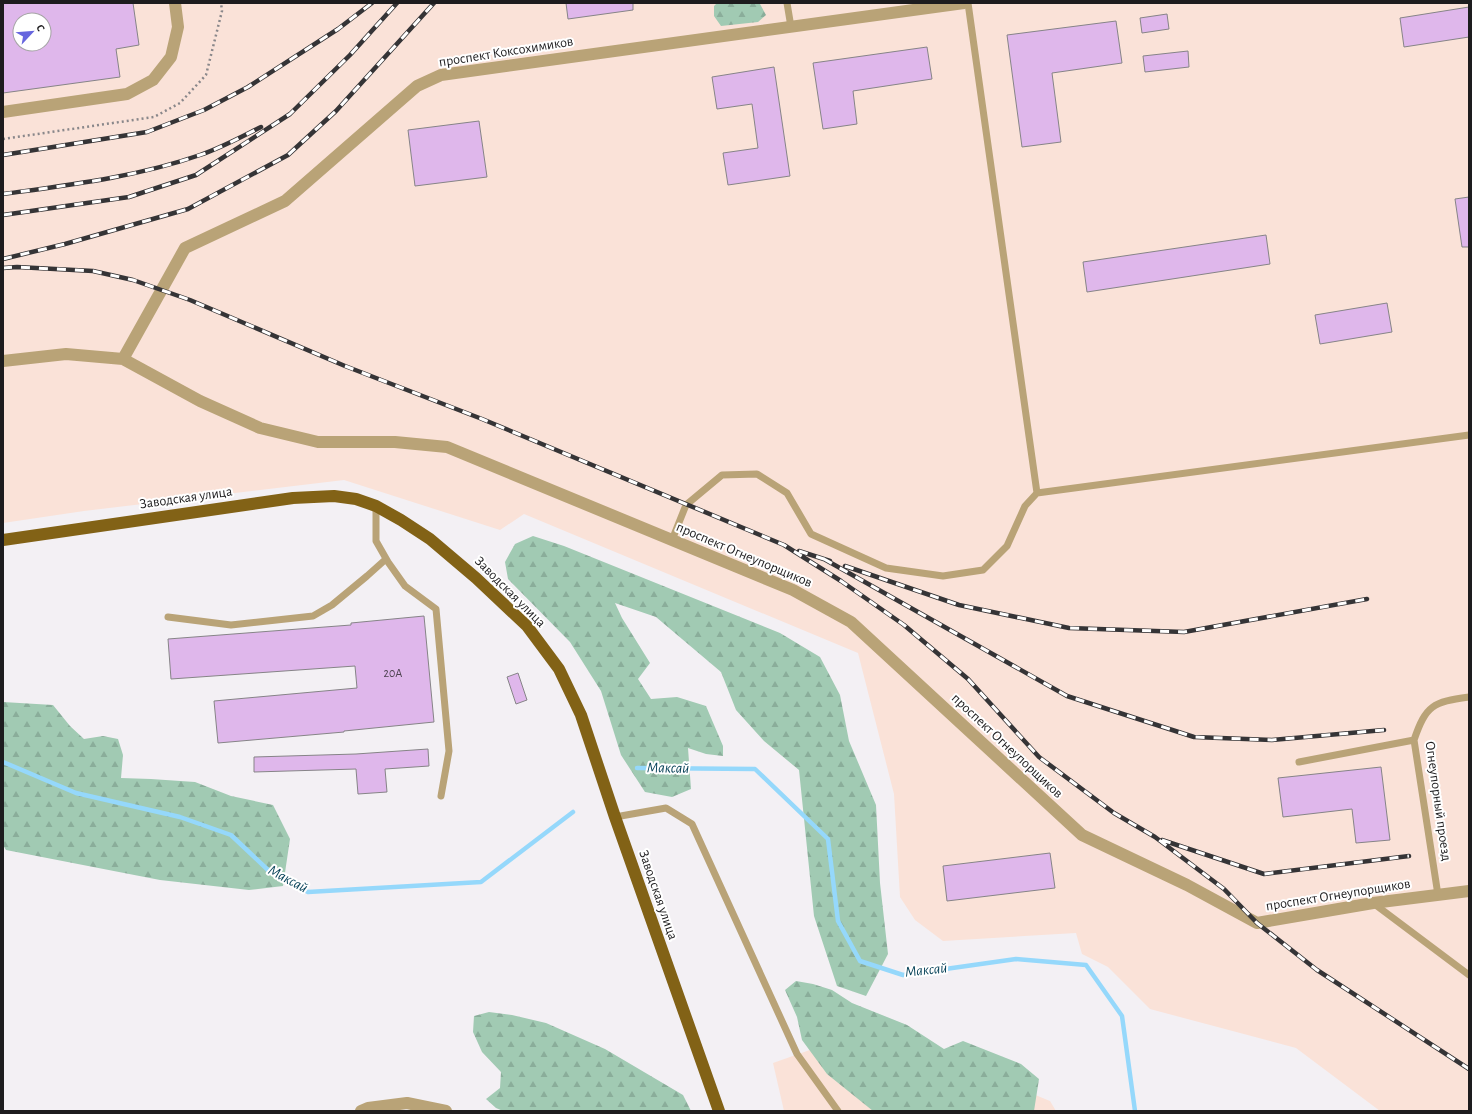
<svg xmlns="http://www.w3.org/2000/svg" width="1472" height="1114" font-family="'Alegreya Sans',sans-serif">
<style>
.industrial{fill:#fae2d8;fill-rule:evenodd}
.forest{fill:url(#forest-firs)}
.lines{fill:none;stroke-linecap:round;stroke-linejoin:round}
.stream{stroke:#95d8fb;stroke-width:4.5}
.building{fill:#dfb7eb;stroke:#868487;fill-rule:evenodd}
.path{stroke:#89878a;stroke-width:2.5;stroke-dasharray:2 3;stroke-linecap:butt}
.service{stroke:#b9a377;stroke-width:7}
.minor{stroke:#b9a377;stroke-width:12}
.primary{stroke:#826216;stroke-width:12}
.tram{stroke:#353436;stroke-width:1}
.rail-casing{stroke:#353436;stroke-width:4.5}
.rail{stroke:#fff;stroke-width:3;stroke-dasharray:9;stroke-linecap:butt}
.labels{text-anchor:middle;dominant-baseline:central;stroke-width:4;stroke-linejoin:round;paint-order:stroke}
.number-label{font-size:12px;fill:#4e4351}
.street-label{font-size:14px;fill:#1d1c1e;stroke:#fff}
.water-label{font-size:15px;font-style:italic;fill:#013d54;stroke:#fff}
</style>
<defs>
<pattern id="forest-firs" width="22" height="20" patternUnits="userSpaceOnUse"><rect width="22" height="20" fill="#a1cab3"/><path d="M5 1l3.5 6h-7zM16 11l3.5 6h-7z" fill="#8aad9a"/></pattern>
</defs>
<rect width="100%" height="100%" fill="#f3f0f4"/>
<path class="industrial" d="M3,3H1469V1111H1380L1296,1048L1150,1009L1108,967L1082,954L1076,933L943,941L915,920L900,897L894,794L858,653L524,514L500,530L344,480L84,511L3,523ZM20,20H44V44H20Z
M872,1028L1050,1101L1056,1111H784L773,1063Z"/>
<path class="forest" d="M717,3L760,4L766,15L758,22L721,26L714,16V6Z
M533,536L564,546L780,633L820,657L840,695L849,741L876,805L880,883L888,954L866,996L837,986L814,916L799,770L764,741L736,710L721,672L656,617L615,603L622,618L650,663L638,679L651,699L677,697L706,706L723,746V756L706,754L688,748L691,789L672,797L645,792L621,755L601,691L570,642L508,579L505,562L515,544Z
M3,702L53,705L70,726L84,739L103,736L118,739L123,755L121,778L151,779L195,782L231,796L273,805L290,839L283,886L249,890L160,880L6,850L3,845Z
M796,981L813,984L832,990L852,1003L907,1025L944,1049L963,1041L1021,1064L1039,1079L1034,1111H873L827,1074L802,1040L797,1017L785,990Z
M489,1012L512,1015L546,1023L605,1049L683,1095L691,1111H503L496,1108L486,1099L500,1088L501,1072L482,1052L473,1032L474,1016Z"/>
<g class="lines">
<path class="stream" d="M3,762L76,793L180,817L231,835L268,870L308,892L481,882L573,812
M637,768L755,769L828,839L838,921L860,961L903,975L1016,959L1086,965L1122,1016L1135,1111"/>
</g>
<path class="building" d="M3,3H133L139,45L116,49L120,77L3,93ZM20,20H44V44H20Z
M566,3H633V10L568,19Z
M1469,7V37L1404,47L1400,18Z
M1167,14L1169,29L1142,33L1140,18Z
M1116,21L1122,63L1052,73L1061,142L1022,147L1007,35Z
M927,47L932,79L853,91L857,124L823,129L813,63Z
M1188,51L1189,67L1145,72L1143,56Z
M774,67L790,176L728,185L723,153L758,148L752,104L717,109L712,77Z
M479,121L487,177L415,186L408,130Z
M1469,197V247H1462L1455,199Z
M1266,235L1270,264L1087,292L1083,262Z
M1387,303L1392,332L1320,344L1315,315Z
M424,616L434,722L344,731V732L218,743L214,701L357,688L355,666L171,679L168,639L351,625V623Z
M518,673L527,700L516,704L507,677Z
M428,749L429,766L385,769L387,792L358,794L356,769L254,772V757L356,754Z
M1381,767L1390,840L1356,843L1352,809L1283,817L1278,778Z
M1050,853L1055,888L947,901L943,866Z"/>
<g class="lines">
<path class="path" d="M3,139L154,117L180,103L206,75L222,11L221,3"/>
<path class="service" d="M787,3L791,27
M968,3L1037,493
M376,506V541L388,562L405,586L436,609L449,751L441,796
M672,540L686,505L722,475L757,474L787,493L811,534L886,568L943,576L983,570L1007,546L1025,506L1037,493L1469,435
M168,617L231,625L313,616L332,605L367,576L386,559
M1299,762L1414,740
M615,817L666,808L692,824L797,1054L838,1111
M1438,895L1414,740C1426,705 1433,702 1469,697
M1373,903L1469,975"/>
<path class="minor" d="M3,112L127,94L153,80L171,57L178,27L175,3
M123,359L185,248L285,201L417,86L441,75L964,3
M3,361L66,354L123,359L200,401L260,428L318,442H395L447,447L793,590L851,622L1082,835L1187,885L1257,923L1373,903L1469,891
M361,1111L368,1108L407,1103L446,1111"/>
<path class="primary" d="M3,540L293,498L334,496L356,499L376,506L401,520L430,539L476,578L527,626L559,669L581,715L615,817L719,1111"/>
<path class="tram" d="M3,616V635"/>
<defs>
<path id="rail" d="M3,155L147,132L204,110L248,87L338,29L372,3
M3,194C69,185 137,177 200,155C221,148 241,137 261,127
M3,215L129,197L196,175L290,114L350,55L397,3
M3,259L65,244L188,209L288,155L336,111L434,3
M3,268L17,267L93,271L133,280L190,300L345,366L482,419L784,545L841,581L904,625L968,679L1039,757L1114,813L1155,837L1224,889L1257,923L1317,970L1469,1069
M799,551L830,561
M824,559L1067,696L1194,737L1272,740L1384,730
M845,566L959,605L1069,628L1184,632L1367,599
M1162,840L1264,874L1409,856"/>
</defs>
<use href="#rail" class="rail-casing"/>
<use href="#rail" class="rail"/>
</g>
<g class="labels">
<g class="number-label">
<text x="393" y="673">20А</text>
</g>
<g class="street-label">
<text transform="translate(506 52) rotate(-9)">проспект Коксохимиков</text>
<text transform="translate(186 498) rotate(-8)">Заводская улица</text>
<text transform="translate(744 555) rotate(23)">проспект Огнеупорщиков</text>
<text transform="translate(510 592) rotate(45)">Заводская улица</text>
<text transform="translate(1007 746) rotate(43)">проспект Огнеупорщиков</text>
<text transform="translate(1438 801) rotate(82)">Огнеупорный проезд</text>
<text transform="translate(658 895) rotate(71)">Заводская улица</text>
<text transform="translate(1338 895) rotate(-9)">проспект Огнеупорщиков</text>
</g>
<g class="water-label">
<text transform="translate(668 768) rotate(1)">Максай</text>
<text transform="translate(288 879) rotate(28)">Максай</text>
<text transform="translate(926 970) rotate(-6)">Максай</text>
</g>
</g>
<rect width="1472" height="1114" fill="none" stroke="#1d1c1e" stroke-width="8"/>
<g transform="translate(32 32) rotate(64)"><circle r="19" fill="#ffffff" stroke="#a5a4a5"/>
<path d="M0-3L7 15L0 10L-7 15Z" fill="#6665de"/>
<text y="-6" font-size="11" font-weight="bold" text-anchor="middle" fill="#1d1c1e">С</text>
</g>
</svg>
